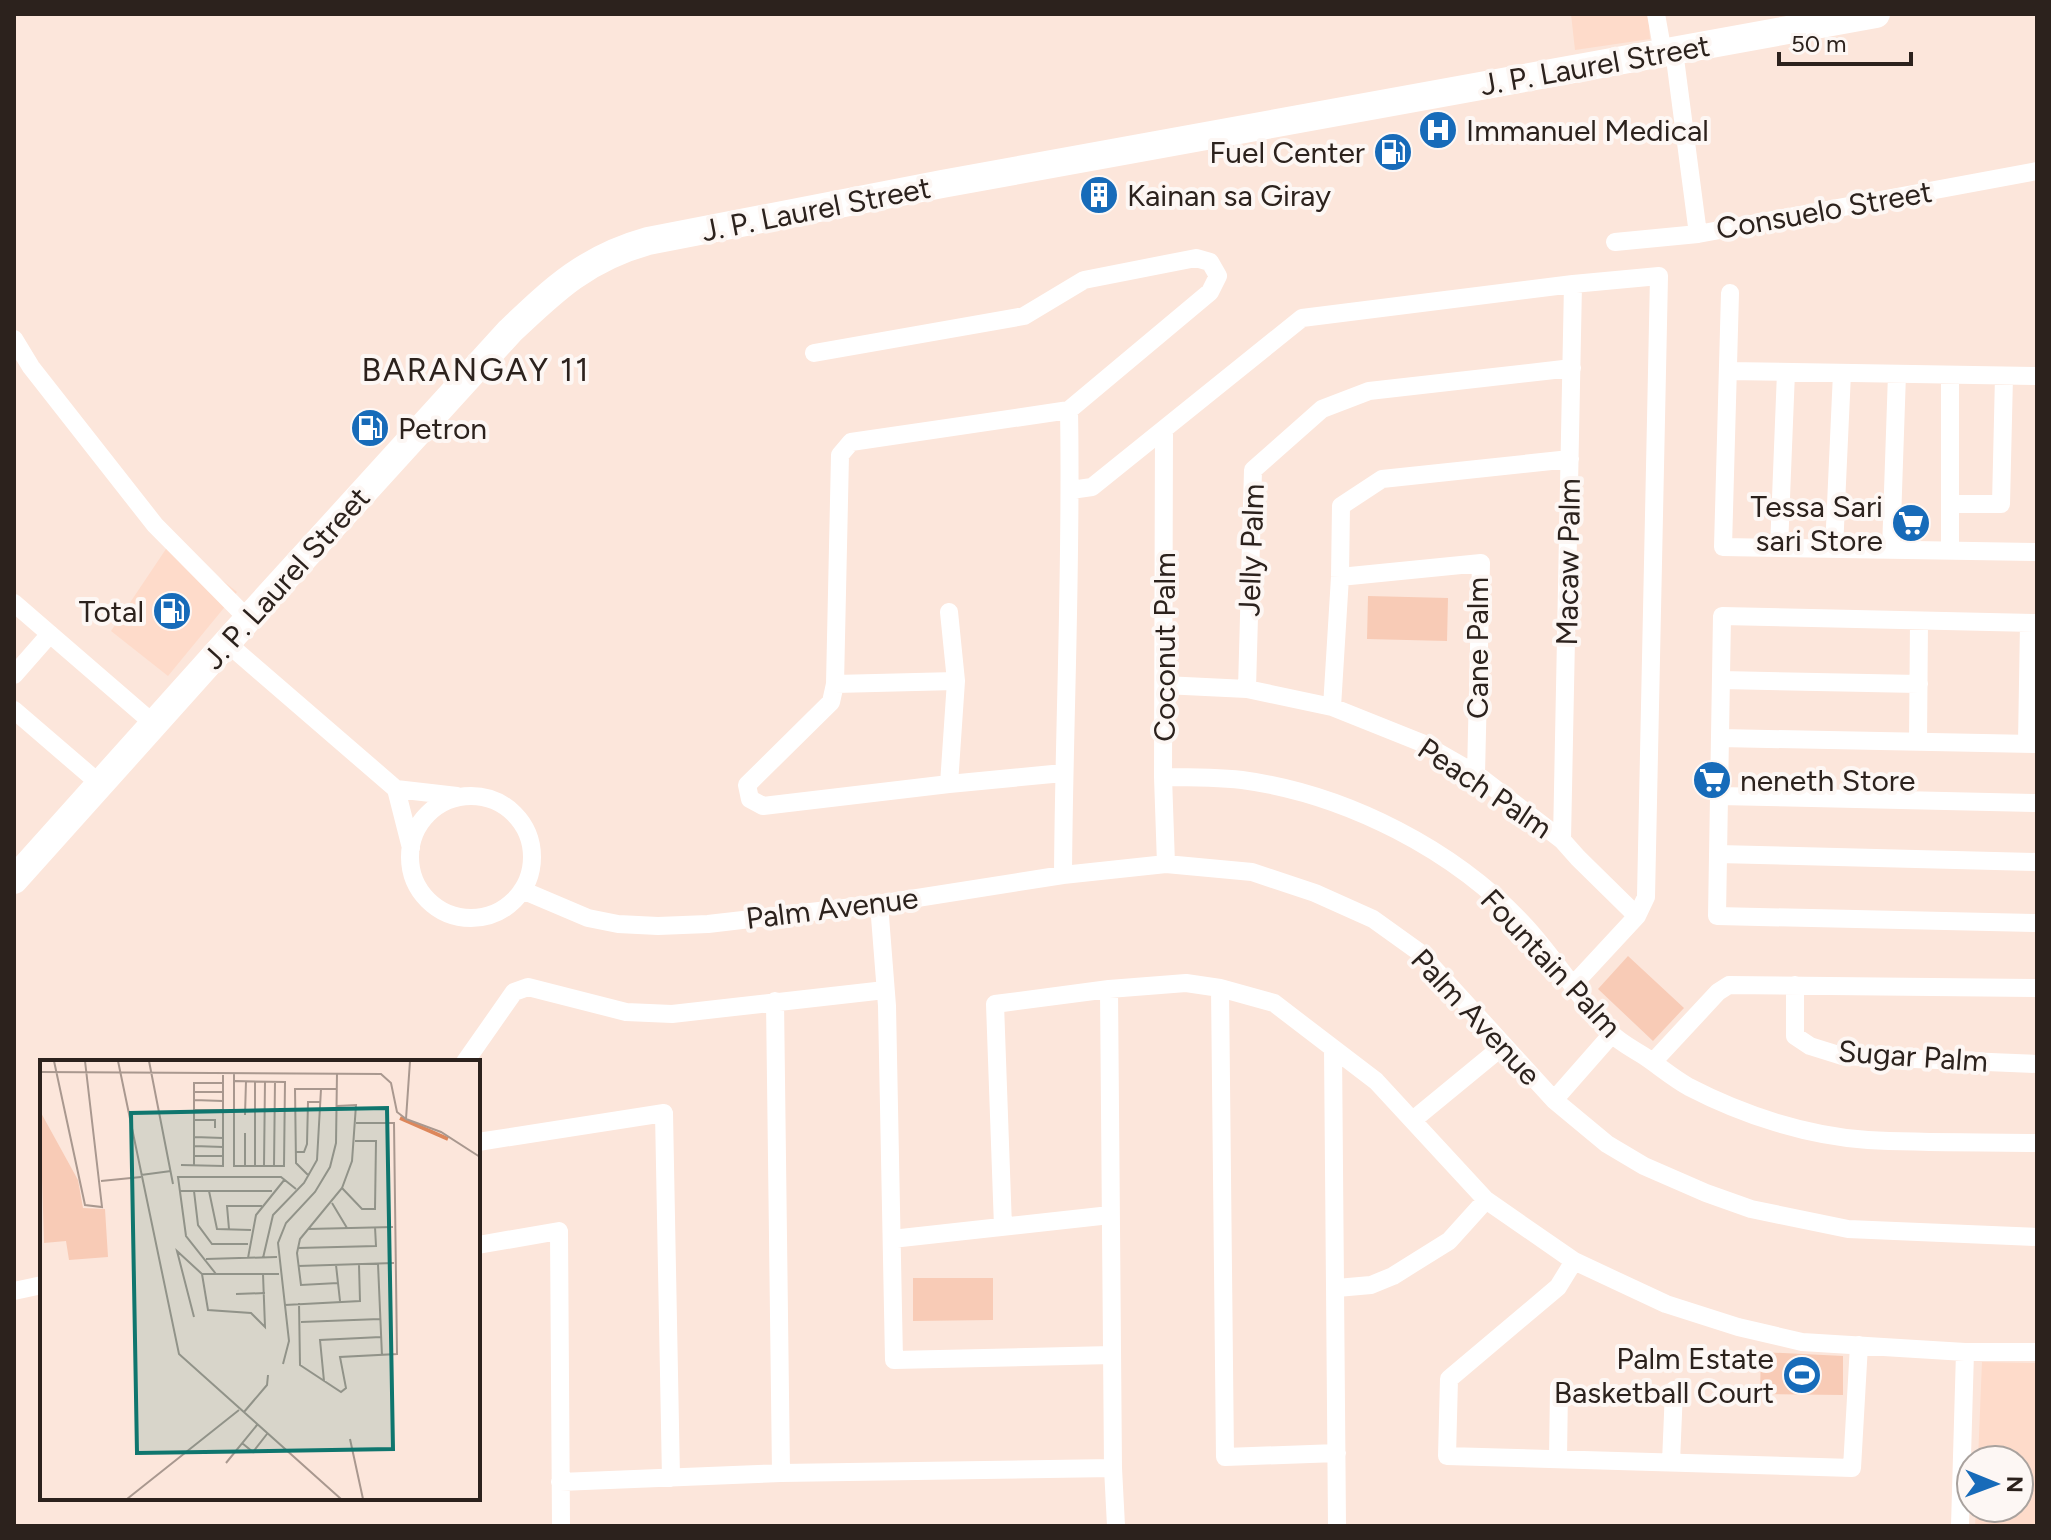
<svg xmlns="http://www.w3.org/2000/svg" width="2051" height="1540" font-family="Figtree,sans-serif">
<style>
.built{fill:#fedbca}
.pitch{fill:#f8cbb6}
.lines{fill:none;stroke-linecap:round;stroke-linejoin:round}
.minor{stroke:#fff;stroke-width:18}
.primary{stroke:#fff;stroke-width:28}
.labels{text-anchor:middle;dominant-baseline:central;stroke-width:8;stroke-linejoin:round;paint-order:stroke}
.street-label{font-size:30px;fill:#2c221d;stroke:#fdf7f4}
.poi-label{font-size:30px;fill:#2c221d;stroke:#fdf7f4;text-anchor:start}
.neighbourhood-label{font-size:32px;letter-spacing:2px;fill:#2c221d;stroke:#fdf7f4}
.inset-river{fill:none;stroke:#dd875b;stroke-width:4}
.inset-road{fill:none;stroke:#a9988f;stroke-width:2}
.view{fill:#0f766e;fill-opacity:0.15;stroke:#0f766e;stroke-width:4}
.inset-edge{fill:none;stroke:#2c221d;stroke-width:4}
</style>
<rect width="100%" height="100%" fill="#fce6db"/>
<path class="built" d="M1571,14H1648L1650,39L1575,50Z
M172,540L237,592L168,676L111,631Z
M1982,1362L2037,1363V1526H1975L1976,1508H2019V1460H1978Z"/>
<path class="pitch" d="M1368,596L1448,598L1447,641L1367,639Z
M1628,956L1684,1008L1653,1041L1598,989Z
M913,1278H993V1320L913,1321Z
M1761,1352L1843,1356V1395L1760,1394Z"/>
<g class="lines">
<path class="minor" d="M1656,14L1663,53
M1674,51L1698,234
M1615,242L1698,234L2037,171
M1730,293L1723,547L2037,552
M14,339L31,367L155,525L248,619
M814,353L1024,316L1084,280L1196,258L1210,262L1218,276L1210,292L1069,410L851,442L840,455L835,684L831,702L747,785L750,799L763,806L949,784L1063,773
M1728,371L2037,376
M1164,430L1163,777L1166,864
M1071,490L1092,487L1302,318L1573,284L1659,276L1646,897L1637,916L1573,985
M1950,504H2001L2004,376
M1779,548L1786,372
M1834,549L1842,373
M1891,550L1897,374
M1950,550V375
M1340,577L1481,563L1476,774
M14,603L154,724
M2037,623L1722,616L1717,916L2037,923
M227,643L396,789L457,796
M14,675L50,634
M1721,680L1919,684
M835,684L956,681
M1164,685L1247,689L1332,707L1422,743L1476,774L1562,840L1578,858L1637,916
M1247,689L1253,470L1322,409L1369,391L1572,368
M1332,707L1340,577L1341,506L1382,479L1570,459
M14,710L100,784
M1720,738L2037,744
M1918,742L1919,621
M2027,743L2029,623
M1163,777C1189,777 1216,777 1242,780C1346,794 1456,850 1527,928C1556,960 1580,999 1610,1032C1619,1042 1633,1049 1644,1056C1659,1066 1673,1078 1689,1087C1743,1115 1807,1136 1868,1140C1924,1143 1981,1142 2037,1143
M949,784L956,681L949,612
M396,789L411,848
M1719,796L2037,803
M410 857a61 61 0 1 1 122 0a61 61 0 1 1-122 0Z
M1562,840L1573,284
M1718,854L2037,862
M1063,875C1064,720 1072,565 1069,410
M522,890L588,918L618,924L658,926L708,924L879,904L1063,875L1166,864L1252,872L1315,893L1373,919L1419,952L1554,1100L1607,1144L1644,1166L1706,1193L1751,1209L1848,1229L2037,1237
M879,904L887,1006L894,1360L1112,1355
M1795,985V1036L1810,1046L1842,1056L2037,1064
M1220,988L1225,1457L1337,1453
M1109,989L1113,1468L1116,1526
M775,1001L781,1473
M1333,1048L1337,1526
M465,1062L514,992L528,987L626,1012L672,1014L885,990
M1653,1062L1718,992L1729,985L2037,988
M1554,1100L1612,1034
M1413,1120L1503,1046
M478,1142L664,1113L671,1478
M1003,1227L995,1004L1109,989L1186,983L1220,988L1274,1003L1376,1081L1486,1200L1574,1261L1666,1304L1738,1327L1802,1342L1965,1352H2037
M892,1239L1110,1215
M478,1245L559,1231L561,1526
M1574,1261L1558,1287L1449,1379L1447,1456L1852,1468L1859,1345
M1337,1288L1371,1285L1393,1276L1449,1241L1486,1200
M14,1291L42,1285
M1558,1459L1559,1387
M1671,1462L1674,1390
M560,1482L781,1473L1113,1468
M1960,1526L1965,1352"/>
<path class="primary" d="M14,880L248,619L510,331C555,288 587,258 648,241L942,184L1876,14"/>
</g>
<defs>
<symbol id="hospital-disc" viewBox="-11 -11 22 22"><circle r="9.5" fill="#176bb9" stroke="#fdf7f4"/><path d="M-5-5h3v3.5h4V-5h3V5h-3V1.5h-4V5h-3Z" fill="#fff"/></symbol>
<symbol id="fuel-disc" viewBox="-11 -11 22 22"><circle r="9.5" fill="#176bb9" stroke="#fdf7f4"/><path d="M-5.5-6h7V0h2V4h1.3V-2.5L3-4.5l.8-.8L6-3V5H2.5V1h-1V6h-7ZM-4.2-4.7v3.2H.2V-4.7Z" fill="#fff"/></symbol>
<symbol id="building-disc" viewBox="-11 -11 22 22"><circle r="9.5" fill="#176bb9" stroke="#fdf7f4"/><path d="M-4-6H4V6H1V3H-1V6H-4ZM-2.5-4.3h1.7v1.8h-1.7ZM.8-4.3h1.7v1.8H.8ZM-2.5-1h1.7V.8h-1.7ZM.8-1h1.7V.8H.8Z" fill="#fff"/></symbol>
<symbol id="supermarket-disc" viewBox="-11 -11 22 22"><circle r="9.5" fill="#176bb9" stroke="#fdf7f4"/><path d="M-6-5.5h2.5l.6 2H6L4.5 2H-2.5L-4.4-4H-6ZM-1.5 3.2a1.3 1.3 0 1 0 .1 0ZM3 3.2a1.3 1.3 0 1 0 .1 0Z" fill="#fff"/></symbol>
<symbol id="stadium-disc" viewBox="-11 -11 22 22"><circle r="9.5" fill="#176bb9" stroke="#fdf7f4"/><path d="M0-5a6.5 5 0 1 0 0 10a6.5 5 0 1 0 0-10ZM-3.5-1.8h7v3.6h-7Z" fill="#fff"/></symbol>
</defs>
<g fill-rule="evenodd">
<use href="#hospital-disc" x="1416" y="108" width="44" height="44"/>
<use href="#fuel-disc" x="1371" y="130" width="44" height="44"/>
<use href="#building-disc" x="1077" y="173" width="44" height="44"/>
<use href="#fuel-disc" x="348" y="406" width="44" height="44"/>
<use href="#supermarket-disc" x="1889" y="501" width="44" height="44"/>
<use href="#fuel-disc" x="150" y="589" width="44" height="44"/>
<use href="#supermarket-disc" x="1690" y="758" width="44" height="44"/>
<use href="#stadium-disc" x="1780" y="1353" width="44" height="44"/>
</g>
<g class="labels">
<g class="street-label">
<text transform="translate(1595 65) rotate(-10)">J. P. Laurel Street</text>
<text transform="translate(816 209) rotate(-11)">J. P. Laurel Street</text>
<text transform="translate(1824 210) rotate(-10)">Consuelo Street</text>
<text transform="translate(1251 550) rotate(-88)">Jelly Palm</text>
<text transform="translate(1568 562) rotate(-89)">Macaw Palm</text>
<text transform="translate(286 578) rotate(-48)">J. P. Laurel Street</text>
<text transform="translate(1164 647) rotate(-90)">Coconut Palm</text>
<text transform="translate(1477 648) rotate(-90)">Cane Palm</text>
<text transform="translate(1485 788) rotate(34)">Peach Palm</text>
<text transform="translate(832 908) rotate(-7)">Palm Avenue</text>
<text transform="translate(1551 963) rotate(47)">Fountain Palm</text>
<text transform="translate(1476 1017) rotate(47)">Palm Avenue</text>
<text transform="translate(1913 1056) rotate(4)">Sugar Palm</text>
</g>
<g class="poi-label">
<text x="1466" y="130">Immanuel Medical</text>
<text x="1365" y="152" text-anchor="end">Fuel Center</text>
<text x="1127" y="195">Kainan sa Giray</text>
<text x="398" y="428">Petron</text>
<text x="1883" y="506" text-anchor="end">Tessa Sari<tspan x="1883" dy="34">sari Store</tspan></text>
<text x="144" y="611" text-anchor="end">Total</text>
<text x="1740" y="780">neneth Store</text>
<text x="1774" y="1358" text-anchor="end">Palm Estate<tspan x="1774" dy="34">Basketball Court</tspan></text>
</g>
<g class="neighbourhood-label">
<text x="476" y="370">BARANGAY 11</text>
</g>
</g>
<g transform="translate(40 1060)">
<rect width="440" height="440" fill="#fce6db"/>
<path d="M0,51L38,120L43,148L65,149L68,197L29,200L26,181L4,183Z" fill="#f8cbb6"/>
<path class="inset-river" d="M360,58L408,79"/>
<path class="inset-road" d="M14,1L45,145L62,147L45,1M78,1L139,294L301,439M109,1L133,124M370,1L366,59L401,72L440,97M0,12L341,14L351,23L357,52L366,59M194,14V106H244L245,22L195,21M154,32H183M154,40L183,41M297,46L316,45L312,101L302,128L260,179L257,193L261,225L298,223M154,50H183M205,55L206,21M154,60H175V68M154,77L183,78M154,86L183,87M256,92H264L267,84L268,42H281M154,96H183M141,105L183,106V15M154,105V23H183M205,106V73M215,106V21M224,106L225,21M234,106L235,21M101,115L131,111M269,116L256,103L255,29H297M61,121L101,117M302,128L322,149H335L336,81H315M140,131H232M154,131L158,165L172,184H208M169,131L177,169L211,170M292,143L307,168M189,169L187,146H222M268,169L353,167M258,188L336,186L335,167M208,198L216,155L245,119M223,198L233,155L264,123L277,100L281,29M166,199L237,197M338,204L342,296M296,205L300,241M258,206L354,203M162,214H239M176,214L146,176L138,117H241L256,129M196,234L225,233M259,243L260,305L301,332L306,328L300,297L357,294L354,63H316M245,245L320,241L319,205M154,257L137,191L162,214L168,250L211,253L225,267L223,214M261,262L340,259M243,304L249,281L238,183L246,163L275,132L290,107L296,83L297,13M284,321L280,280L341,277M204,352L227,325L228,315M310,379L323,439M202,383L213,392L227,374M186,403L217,365M87,439L199,350"/>
<path class="view" d="M347,48L353,389L97,393L91,53Z"/>
<rect width="440" height="440" class="inset-edge"/>
</g>
<rect width="2051" height="1540" fill="none" stroke="#2c221d" stroke-width="32"/>
<g transform="translate(1995 1484) rotate(91)"><circle r="38" fill="#fdf7f4" stroke="#a9a29e" stroke-width="2"/>
<path d="M0-6L14 30L0 20L-14 30Z" fill="#176bb9"/>
<text y="-12" font-size="22" font-weight="bold" text-anchor="middle" fill="#2c221d">N</text>
</g>
<path d="M1779 52v12h132v-12" fill="none" stroke="#2c221d" stroke-width="4"/>
<text x="1791" y="52" font-size="24" fill="#2c221d" stroke="#fdf7f4" stroke-width="6" paint-order="stroke">50 m</text>
</svg>
